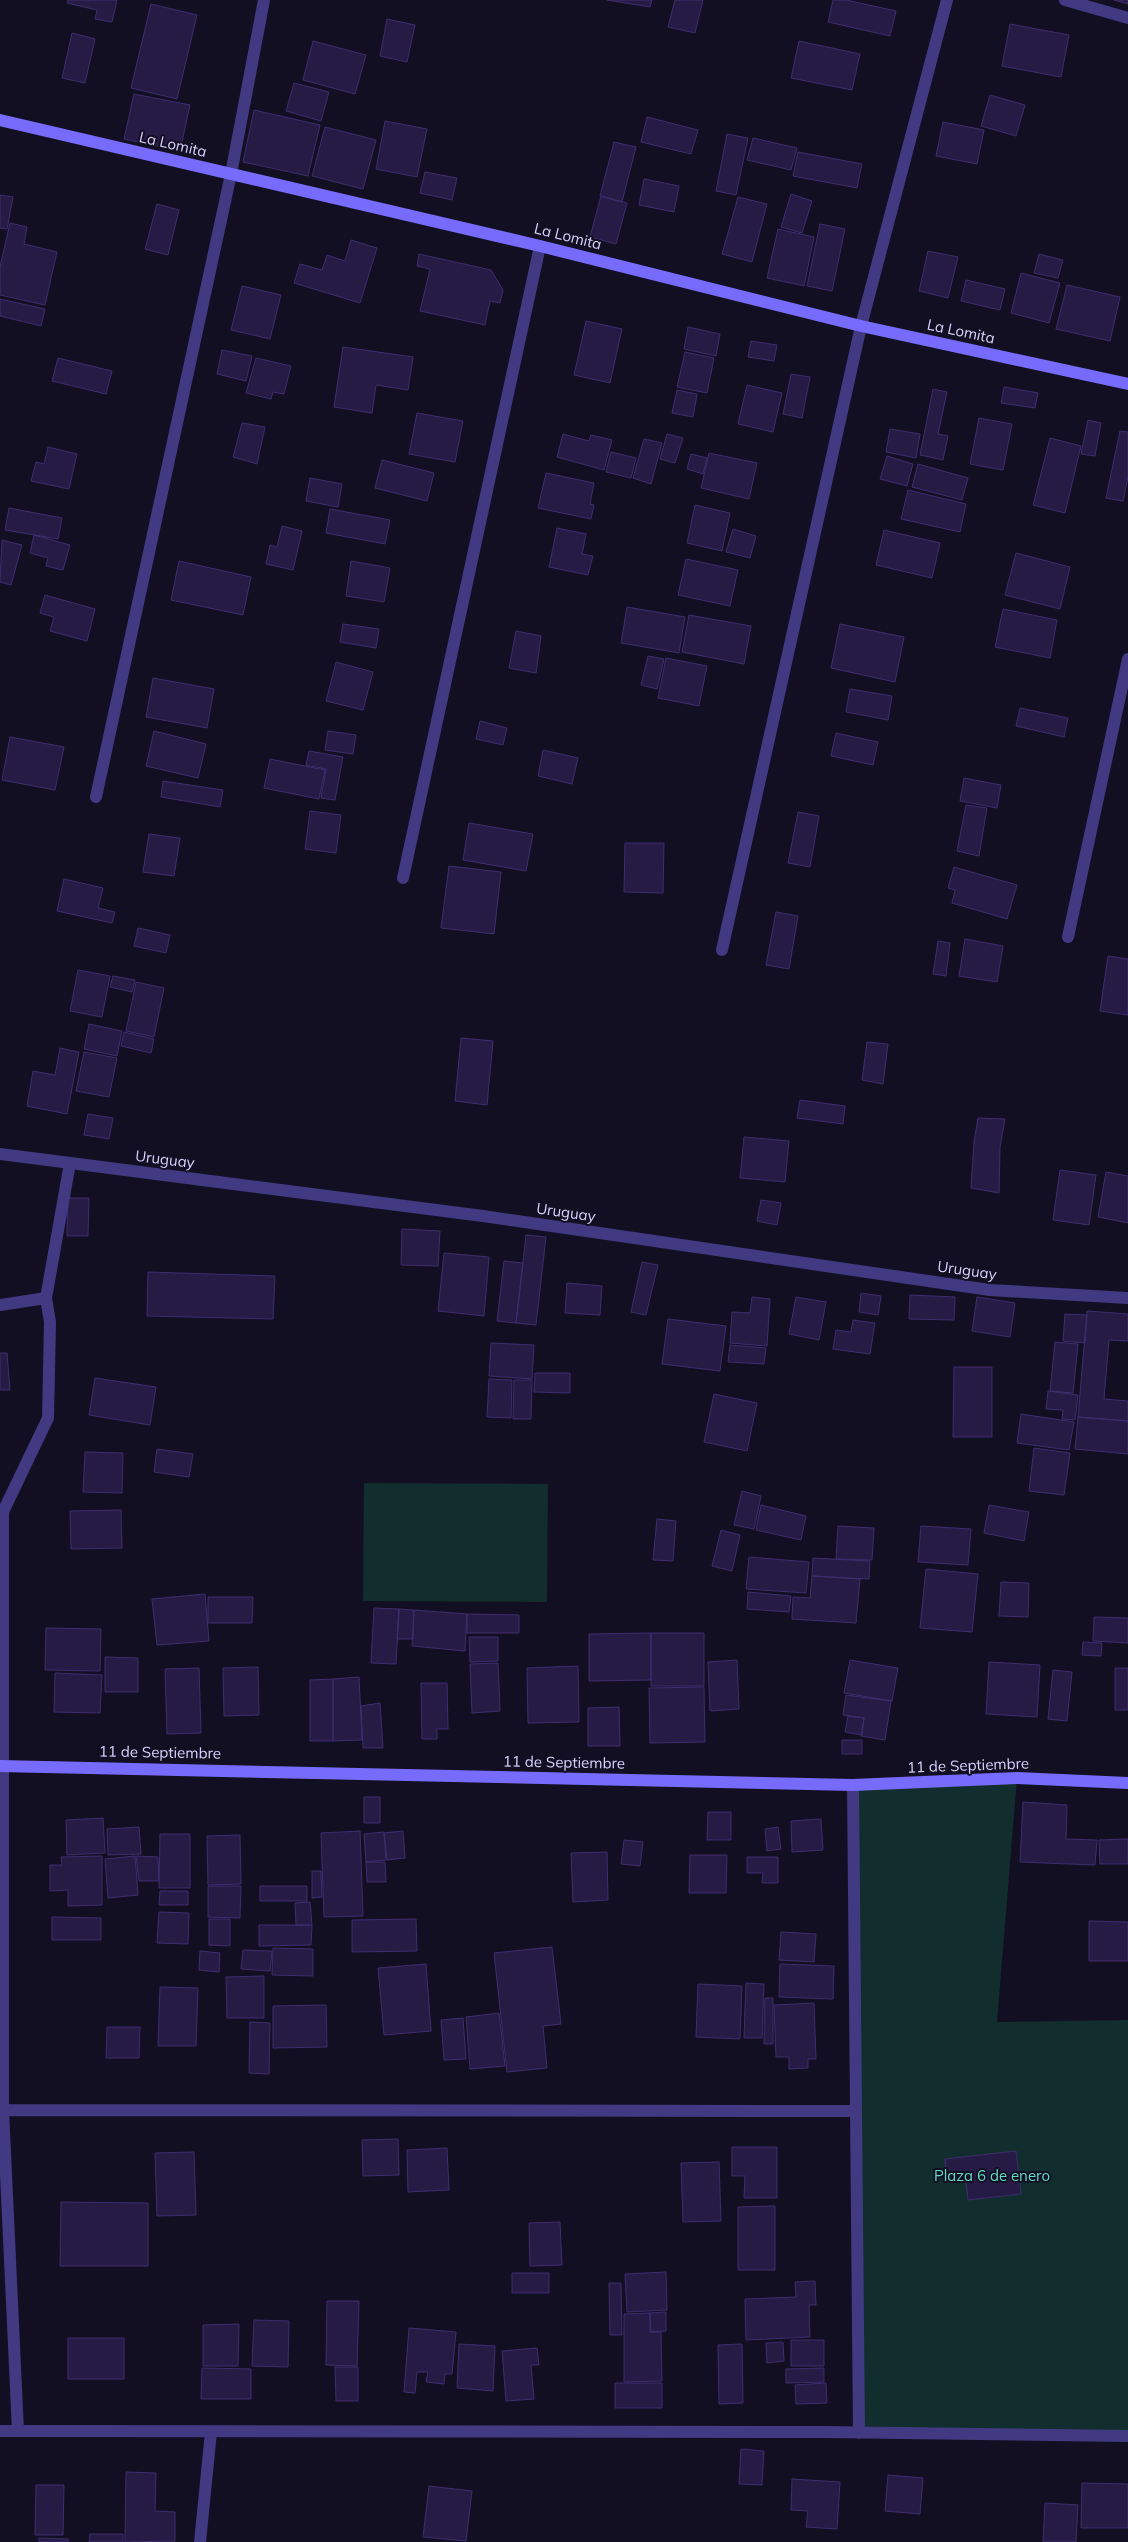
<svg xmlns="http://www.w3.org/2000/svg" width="1128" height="2542" font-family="Mulish,sans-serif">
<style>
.green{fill:#122d2d}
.building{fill:#261b44;stroke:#3e2d70}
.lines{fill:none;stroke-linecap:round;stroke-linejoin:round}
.street{stroke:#413a82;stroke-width:12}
.secondary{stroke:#776bfc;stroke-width:12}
.labels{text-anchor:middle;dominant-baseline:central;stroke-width:4;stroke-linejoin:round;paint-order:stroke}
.street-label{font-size:15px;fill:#d9d2fe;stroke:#130f23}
.park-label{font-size:15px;fill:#5fddc5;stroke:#130f23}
</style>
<rect width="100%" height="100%" fill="#130f23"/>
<path class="green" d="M364,1483L548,1484L547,1602L363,1601Z
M1017,1778L997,2022L1128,2020V2436L859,2433L853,1785Z"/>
<path class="building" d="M68,0H117L112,22L95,19L97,10L67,3Z
M607,0H652L650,7Z
M675,0H703L695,33L668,27Z
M833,0H846L896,11L890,36L828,22Z
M1114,0H1128V4Z
M151,4L197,15L177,99L131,88Z
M387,19L415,25L407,62L380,56Z
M1010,24L1069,35L1061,77L1002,66Z
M72,33L95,39L85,83L62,78Z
M313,41L366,55L355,94L303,80Z
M799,41L860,54L852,90L791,78Z
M294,83L329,92L321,121L286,111Z
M134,94L190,105L180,151L124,139Z
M990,95L1025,105L1016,136L981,126Z
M254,110L320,125L308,176L243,162Z
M647,117L698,130L691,154L641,142Z
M385,121L427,129L417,177L376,169Z
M943,122L984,130L977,164L936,156Z
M325,127L376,140L363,189L312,176Z
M727,134L748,138L736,195L716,191Z
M753,138L797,148L791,170L747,160Z
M614,142L636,147L622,202L600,196Z
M798,152L862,164L857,188L793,176Z
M425,172L457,178L452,200L420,193Z
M644,179L679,186L674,212L639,205Z
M791,194L812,201L802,233L781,227Z
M0,195L13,197L7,229L0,228Z
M601,196L627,203L616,244L590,237Z
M738,197L767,204L752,262L722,254Z
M157,204L179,210L168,255L145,249Z
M10,223L27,227L24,244L57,252L45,305L0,295V267Z
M820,224L845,229L832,291L807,286Z
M778,229L814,237L804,286L767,278Z
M351,240L377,248L360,303L294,283L300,264L322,270L327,255L345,261Z
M928,251L958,257L948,298L919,291Z
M419,254L491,270L503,290L500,303L490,301L485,325L420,311L430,269L417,266Z
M1039,254L1063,260L1058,278L1034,273Z
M1021,273L1060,283L1049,323L1011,313Z
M966,280L1005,289L1000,310L961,301Z
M1067,285L1120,297L1110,341L1056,329Z
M242,286L281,295L270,339L231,330Z
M0,299L45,309L41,326L0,316Z
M586,321L622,329L610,383L574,375Z
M688,327L720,334L716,356L684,349Z
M751,341L777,345L774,361L748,357Z
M343,347L413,357L408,390L376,385L372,413L334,407Z
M222,350L252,356L246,381L217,374Z
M685,352L714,358L707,393L677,387Z
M58,358L112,371L106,394L52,381Z
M256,358L291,366L284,394L273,392L271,399L246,393Z
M791,374L810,377L802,418L783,414Z
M747,385L782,393L773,432L738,424Z
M1004,387L1038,393L1035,408L1001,403Z
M933,389L947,392L938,434L948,436L943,460L920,455Z
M677,390L697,394L693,417L672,413Z
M417,413L463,421L455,462L409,454Z
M979,418L1012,424L1003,470L970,464Z
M1088,420L1101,423L1095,456L1081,454Z
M242,423L265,427L257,464L233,457Z
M890,429L920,434L916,458L886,452Z
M1120,431L1128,432V477L1123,501L1106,498Z
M563,434L589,441L591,435L612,440L604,470L557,457Z
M667,434L683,438L675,463L660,459Z
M1050,438L1081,446L1065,513L1033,505Z
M644,439L662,443L651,484L633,478Z
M48,447L77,454L69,489L31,481L36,462L44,464Z
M611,452L636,458L631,478L606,472Z
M709,453L757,463L749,499L701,488Z
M691,454L707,458L703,474L687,469Z
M887,456L913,464L907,486L880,479Z
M382,460L434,473L427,501L375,488Z
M918,464L968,478L962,500L912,487Z
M546,473L594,483L590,504L594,505L591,519L538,508Z
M310,478L342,484L338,507L306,501Z
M908,490L966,504L960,532L901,519Z
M695,505L730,513L722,551L687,543Z
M9,508L62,518L58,539L5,530Z
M330,509L390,520L385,544L326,533Z
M282,526L302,531L293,570L266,564L270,545L277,547Z
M557,528L586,534L582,554L593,556L588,575L549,567Z
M733,529L756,536L750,558L726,552Z
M884,530L940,543L932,578L876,565Z
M34,535L70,545L63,570L46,566L48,558L30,553Z
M2,540L22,545L11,585L0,582Z
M1016,553L1070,567L1060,609L1005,595Z
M686,559L738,570L730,606L678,595Z
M179,561L251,577L243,615L171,600Z
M351,561L390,568L384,602L346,596Z
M45,595L95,609L87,641L50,631L54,617L40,613Z
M627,607L685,617L679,653L621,643Z
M1003,609L1057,620L1050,658L995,647Z
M689,615L751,626L744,664L682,652Z
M343,624L379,629L376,648L340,642Z
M840,624L904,637L895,682L831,668Z
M516,631L541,636L536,673L509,668Z
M648,656L664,659L657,689L641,685Z
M666,658L707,666L699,706L658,698Z
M336,662L373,672L363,710L326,701Z
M153,678L214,689L207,728L146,717Z
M850,689L892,696L888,720L846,712Z
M1020,708L1068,718L1064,737L1016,726Z
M480,721L507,728L503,745L476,739Z
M154,731L206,744L198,778L146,766Z
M328,731L356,735L353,754L325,750Z
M836,733L878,742L873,765L831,756Z
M10,737L64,747L55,790L2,780Z
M543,750L578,758L572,784L538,776Z
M309,751L343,757L335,800L321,798L326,769L306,765Z
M270,759L325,770L319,799L264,788Z
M964,778L1001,785L997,808L960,801Z
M163,781L223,790L220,807L161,797Z
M966,805L987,808L979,856L957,851Z
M310,811L341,815L336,853L305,849Z
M798,812L819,816L810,867L788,863Z
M469,823L533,834L526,871L463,860Z
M149,834L180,838L174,876L143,872Z
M625,843H664L663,893L624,892Z
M449,866L501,872L494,934L441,928Z
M954,867L1017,885L1007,919L952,903L955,890L948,888Z
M64,879L103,888L98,908L115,912L112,923L57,911Z
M776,912L798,916L789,969L766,965Z
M138,928L170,935L166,953L134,946Z
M965,939L1003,946L997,982L959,976Z
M938,941L950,943L946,976L933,974Z
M1108,956L1128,959V1015L1100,1011Z
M78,970L110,976L102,1017L70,1011Z
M113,976L135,980L132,992L110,987Z
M136,982L164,988L154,1037L126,1031Z
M89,1024L122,1031L117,1056L84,1049Z
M124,1032L154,1039L151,1053L121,1046Z
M461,1038L493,1041L487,1105L455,1101Z
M867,1042L888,1044L883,1084L862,1080Z
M60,1048L79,1052L67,1114L27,1106L33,1071L55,1075Z
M84,1052L117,1058L109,1097L76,1091Z
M800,1100L845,1106L843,1124L797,1118Z
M88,1114L113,1118L109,1139L84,1135Z
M978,1118L1005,1119L1000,1147L999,1193L971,1188L974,1142Z
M744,1137L789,1141L785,1182L740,1178Z
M1060,1170L1096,1175L1089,1225L1053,1220Z
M1106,1172L1128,1176V1223L1098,1217Z
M68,1198H89L88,1236H67Z
M761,1200L781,1203L777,1225L757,1221Z
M402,1229L440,1231L438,1266L401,1265Z
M526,1235L546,1237L536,1325L516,1323Z
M444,1253L489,1257L484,1316L438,1311Z
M504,1261L523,1263L516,1323L497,1321Z
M642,1262L658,1265L646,1315L631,1312Z
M148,1272L275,1276L273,1319L147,1316Z
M567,1283L602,1286L600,1315L565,1313Z
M861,1293L881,1296L878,1315L859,1312Z
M910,1295L955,1297L954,1320L909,1319Z
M752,1297L770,1299L767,1346L730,1343L732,1312L750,1313Z
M796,1297L826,1302L819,1340L789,1334Z
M977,1297L1015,1303L1010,1337L972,1331Z
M1087,1311L1128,1314V1341L1109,1340L1104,1399L1128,1401V1421L1078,1417Z
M1065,1314L1087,1315L1085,1343L1063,1341Z
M668,1319L726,1326L720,1371L662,1364Z
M853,1320L875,1323L870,1354L833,1349L836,1330L851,1332Z
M1055,1342L1078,1344L1073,1393L1050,1391Z
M491,1343L534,1345L532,1379L489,1376Z
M730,1345L766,1348L764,1364L728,1362Z
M0,1353H7L10,1390H0Z
M954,1367H992V1437H953Z
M535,1373H570V1393L534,1392Z
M95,1378L156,1387L150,1425L89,1415Z
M489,1379L512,1380L511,1418L487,1417Z
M514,1380H532L531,1419H513Z
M1048,1391L1078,1395L1075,1420L1062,1419L1063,1410L1046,1409Z
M714,1394L757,1403L747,1451L704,1442Z
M1021,1414L1074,1422L1069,1450L1017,1443Z
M1078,1417L1128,1421V1454L1075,1449Z
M1034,1448L1070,1453L1064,1495L1029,1491Z
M157,1449L193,1454L189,1477L154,1472Z
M85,1452L123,1453L122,1493L83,1492Z
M742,1491L761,1496L754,1529L734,1525Z
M761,1505L806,1516L801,1540L756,1530Z
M989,1505L1029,1512L1024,1541L984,1533Z
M121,1510L122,1548L71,1549L70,1511Z
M657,1519L676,1521L673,1561L653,1560Z
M838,1526L874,1528L872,1560L836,1559Z
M921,1526L971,1529L968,1565L918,1562Z
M721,1530L740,1535L732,1571L712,1566Z
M749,1557L809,1562L806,1593L746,1589Z
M813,1558L870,1561L869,1579L812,1576Z
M926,1569L978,1574L972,1632L920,1628Z
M812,1576L860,1579L856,1623L792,1619L793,1597L810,1598Z
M1001,1582L1029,1583L1028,1617L999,1616Z
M748,1592L791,1596L789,1612L747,1609Z
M205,1594L209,1641L157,1645L152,1599Z
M208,1597H253L252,1623H208Z
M374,1608L399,1609L396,1664L371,1663Z
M399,1609L414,1610L413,1639H397Z
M414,1610L467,1614L465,1651L412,1646Z
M467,1614L519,1615V1633H467Z
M1094,1617L1128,1618V1643L1093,1641Z
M46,1628L101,1629L100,1671L45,1670Z
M651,1633V1680L589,1681V1634Z
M651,1633H704V1686H651Z
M469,1637H498V1661L470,1662Z
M1083,1642L1102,1643L1101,1656L1082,1655Z
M105,1657L138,1658V1692H105Z
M737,1660L739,1709L710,1711L708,1662Z
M850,1660L898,1668L892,1701L844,1693Z
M989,1662L1040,1665L1037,1717L986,1714Z
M498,1663L500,1711L472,1713L470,1664Z
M578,1666L579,1722L528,1723L527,1668Z
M258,1667L259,1715L224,1716L223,1668Z
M199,1668L201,1733L167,1734L165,1669Z
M1115,1668H1128V1710H1115Z
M1053,1670L1072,1672L1067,1721L1048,1719Z
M55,1673L102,1675L100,1713L54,1712Z
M359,1677L362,1740L333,1741V1679Z
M333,1679V1741H310V1680Z
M421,1683H447L448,1729H437V1739H422Z
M704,1687L705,1742L650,1743L649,1688Z
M846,1695L891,1701L885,1740L861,1736L864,1718L843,1715Z
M380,1703L383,1748H363L361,1706Z
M619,1707L620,1746H588V1708Z
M848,1716L864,1718L862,1735L845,1732Z
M842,1740H862V1754H842Z
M364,1797H380V1823H364Z
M1023,1802L1067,1805L1066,1839L1097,1840L1095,1865L1020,1862Z
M708,1812H731V1840H707Z
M103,1818L105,1853L67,1855L66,1820Z
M821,1819L823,1850L792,1852L791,1821Z
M139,1827L141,1854L108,1855L107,1829Z
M778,1827L781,1849L767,1851L765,1829Z
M360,1831L363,1916L324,1917L321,1833Z
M403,1831L405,1858L387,1860L384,1833Z
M384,1832L386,1860L366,1862L364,1834Z
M160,1834H190V1888H159Z
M240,1835L241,1884L208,1885L207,1836Z
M1128,1839V1864H1100L1099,1840Z
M624,1840L643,1842L640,1866L621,1864Z
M607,1852L608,1900L573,1902L571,1853Z
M690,1855H727L726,1893H689Z
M102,1856V1905L68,1906V1890L50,1891V1865H62L61,1857Z
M135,1856L138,1895L108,1898L105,1859Z
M136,1856L158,1857L159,1881H139Z
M747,1857H778V1883H762L763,1873H747Z
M366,1862H385L386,1882H367Z
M312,1871H321L322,1897L312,1898Z
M208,1886H241L240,1918L208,1917Z
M260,1886H307V1901H260Z
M160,1891H188V1905H159Z
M310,1902L312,1925H296L295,1903Z
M159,1912L189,1913L188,1944L157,1943Z
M52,1917L101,1918V1940H52Z
M209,1919H230V1946L209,1945Z
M416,1919L417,1951L352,1952V1920Z
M1089,1921L1128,1922V1961H1089Z
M259,1925H312L311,1945L259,1946Z
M781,1932L816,1934L814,1962L779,1960Z
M552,1947L561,2024L543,2026L547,2068L507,2072L494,1953Z
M273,1948L313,1949V1976L272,1975Z
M243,1950L272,1951L270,1971L241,1969Z
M200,1951L220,1953L219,1972L199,1970Z
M426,1964L431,2031L384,2035L378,1968Z
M780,1964L834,1966L833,1999L779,1997Z
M264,1976V2018H227L226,1977Z
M746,1983L764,1984L762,2038H744Z
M698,1984L742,1986L740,2039L696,2037Z
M160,1987L198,1988L196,2046H158Z
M765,1998H773V2044H764Z
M814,2003L816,2059H808V2068L789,2069V2057H776L774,2005Z
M326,2005L327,2047L273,2048V2006Z
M499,2013L505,2066L470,2069L466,2017Z
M463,2018L466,2059L444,2060L441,2020Z
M250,2022L270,2023L269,2074L249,2073Z
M107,2027H140L139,2058H106Z
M398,2139L399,2175L363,2176L362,2140Z
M732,2147H777V2198H744L745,2176H732Z
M447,2148L449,2190L408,2192L407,2150Z
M1016,2151L1021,2194L968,2200L966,2179L947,2182L945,2159Z
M194,2152L196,2215L157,2216L155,2153Z
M719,2162L721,2221L683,2222L681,2163Z
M61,2202L148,2203V2266H60Z
M775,2206V2270H738V2207Z
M560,2222L562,2265L530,2266L529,2223Z
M666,2272L667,2310L627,2312L625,2274Z
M512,2273H549V2293H512Z
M815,2281L816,2305H809L810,2337L746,2340L745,2299L796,2297L795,2282Z
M609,2283H621L622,2335H610Z
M327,2301H359L357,2366L326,2365Z
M666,2312V2331L651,2332L650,2313Z
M650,2313V2332H661L662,2381L624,2382V2314Z
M254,2320L289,2321L288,2367L252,2366Z
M239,2324L238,2366H203V2325Z
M409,2328L456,2332L452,2374H445L444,2384L426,2382L428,2372H417L415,2393L404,2392Z
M68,2338H124V2379H68Z
M791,2340H824V2366H791Z
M783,2342L784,2361L767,2363L766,2343Z
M459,2344L495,2346L493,2391L457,2388Z
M742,2344L743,2403L719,2404L718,2345Z
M537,2348L539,2365H531L534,2399L506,2401L502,2351Z
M335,2367H358V2401H336Z
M202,2368L251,2369V2399H201Z
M824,2368V2382L786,2383V2369Z
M615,2383H662V2408H615Z
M826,2383L827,2403L796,2404L795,2385Z
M741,2449L764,2451L762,2485L739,2484Z
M126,2472L156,2473L155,2511L175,2512V2541L125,2542Z
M888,2475L923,2478L920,2514L885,2511Z
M792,2479L840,2482L837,2529L806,2527L808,2511L791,2510Z
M1082,2483L1128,2484V2528H1081Z
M36,2485H64L63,2535H35Z
M429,2486L472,2491L466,2541L423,2537Z
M1045,2503L1078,2505L1076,2542H1043Z
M90,2534H123V2542H89Z
M39,2538L68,2539V2542H39Z"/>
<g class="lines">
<path class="street" d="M1065,0L1128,18
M96,797L231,174L264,0
M403,878L540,246
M1068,937L1128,659
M722,950L861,326L947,0
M0,1154L483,1216L990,1290L1128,1298
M0,1305L46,1298
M853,1785L859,2433
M0,2110L855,2111
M0,2431L824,2432L1128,2436
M18,2431L3,2110V1512L48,1418L50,1322L46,1298L70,1163
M200,2542L211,2432"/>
<path class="secondary" d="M0,120L540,246L861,326L1128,384
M0,1766L853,1785L1017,1778L1128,1783"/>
</g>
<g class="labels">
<g class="street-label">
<text transform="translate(173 144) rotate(13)">La Lomita</text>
<text transform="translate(568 236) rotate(14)">La Lomita</text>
<text transform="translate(961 331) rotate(12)">La Lomita</text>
<text transform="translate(165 1159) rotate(7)">Uruguay</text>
<text transform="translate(566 1212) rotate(8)">Uruguay</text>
<text transform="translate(967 1270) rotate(8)">Uruguay</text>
<text transform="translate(160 1752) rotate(1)">11 de Septiembre</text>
<text transform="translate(564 1762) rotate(1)">11 de Septiembre</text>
<text transform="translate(968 1765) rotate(-2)">11 de Septiembre</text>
</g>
<g class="park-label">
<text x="992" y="2175">Plaza 6 de enero</text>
</g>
</g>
</svg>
